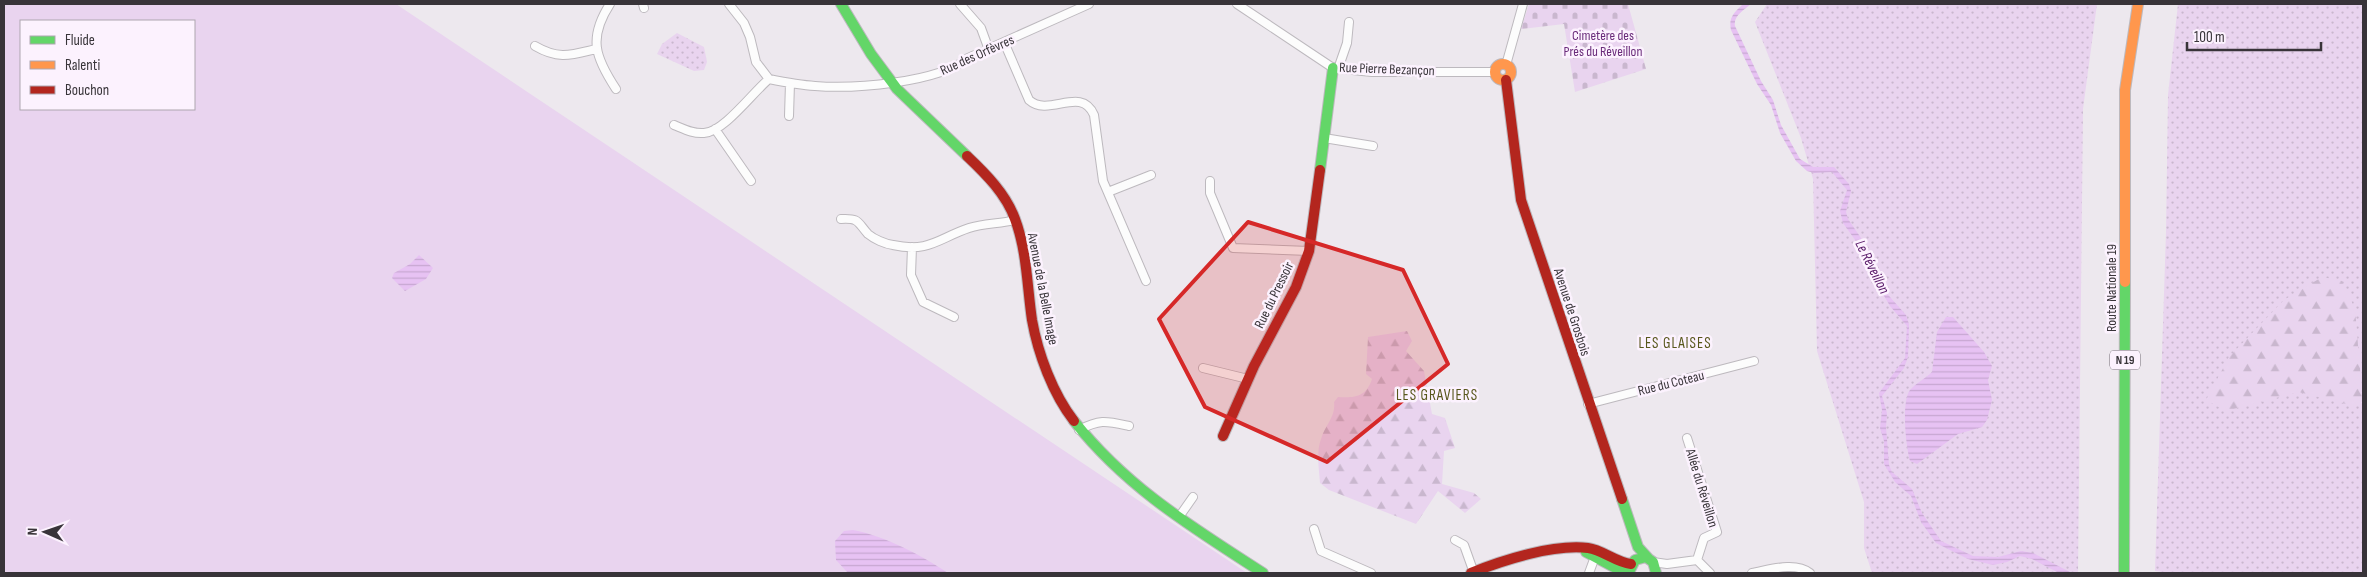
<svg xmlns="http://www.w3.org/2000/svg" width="2367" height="577" font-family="'Sofia Sans Condensed',sans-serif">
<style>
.grass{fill:url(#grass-dots)}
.forest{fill:url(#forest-firs)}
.cemetery{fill:url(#cemetery-stones)}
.garden{fill:#e9d4ef;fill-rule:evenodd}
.water{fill:url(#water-rules)}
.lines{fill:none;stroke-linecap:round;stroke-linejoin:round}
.street-casing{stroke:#bdb9be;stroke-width:10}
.fast-casing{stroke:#bdb9be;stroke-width:12}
.slow-casing{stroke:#bdb9be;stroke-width:12}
.jam-casing{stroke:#bdb9be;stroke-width:12}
.street{stroke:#fcfcfc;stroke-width:8}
.fast{stroke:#63d668;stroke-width:10}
.slow{stroke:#ff974d;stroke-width:10}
.jam{stroke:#b3261e;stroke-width:10}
.marked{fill:#d62828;fill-opacity:0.2;stroke:#d62828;stroke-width:4;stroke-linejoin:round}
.labels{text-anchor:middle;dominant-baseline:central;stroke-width:5;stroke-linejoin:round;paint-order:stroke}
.shield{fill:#fcf2fe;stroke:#736d74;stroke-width:1}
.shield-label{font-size:12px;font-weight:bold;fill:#383439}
.park-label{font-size:14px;fill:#6a2c7a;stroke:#fcf2fe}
.street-label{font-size:14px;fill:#383439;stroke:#fcf2fe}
.water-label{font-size:15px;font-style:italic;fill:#581968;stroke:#fcf2fe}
.neighbourhood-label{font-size:15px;letter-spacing:1px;fill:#58571c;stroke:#fcf2fe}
</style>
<defs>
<pattern id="grass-dots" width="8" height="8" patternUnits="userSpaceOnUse" patternTransform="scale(1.25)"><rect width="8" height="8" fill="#e9d4ef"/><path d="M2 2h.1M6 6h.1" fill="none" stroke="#c9b7ce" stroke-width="1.8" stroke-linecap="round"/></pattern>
<pattern id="forest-firs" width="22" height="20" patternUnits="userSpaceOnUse" patternTransform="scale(1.25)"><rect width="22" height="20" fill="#e9d4ef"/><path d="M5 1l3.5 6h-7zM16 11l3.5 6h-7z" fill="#c9b7ce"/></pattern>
<pattern id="cemetery-stones" width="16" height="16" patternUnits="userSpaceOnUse" patternTransform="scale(1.25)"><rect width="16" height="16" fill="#e9d4ef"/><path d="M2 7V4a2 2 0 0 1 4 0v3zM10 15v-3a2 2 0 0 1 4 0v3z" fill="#c9b7ce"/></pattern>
<pattern id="water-rules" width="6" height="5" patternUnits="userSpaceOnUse" patternTransform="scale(1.25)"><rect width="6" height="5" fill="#e7c2f3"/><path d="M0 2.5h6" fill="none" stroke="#c7a7d1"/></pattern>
</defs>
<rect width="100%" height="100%" fill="#ede8ee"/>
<path class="grass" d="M1767,4H2097L2083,109L2078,573H1872L1864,548V502L1817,351L1813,179L1801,138L1755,22Z
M2178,4H2363V573H2168L2155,571L2166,232L2168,95Z
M677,33L704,47L707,62L704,70L694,71L657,54L662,44Z"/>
<path class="forest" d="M2322,277L2342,281L2355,309L2363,405L2346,404L2299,392L2226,411L2206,400L2229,357L2284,300Z
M1407,331L1412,341L1406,351L1424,371L1432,414L1445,418L1455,448L1444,451L1442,484L1474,493L1481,499L1465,513L1438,491L1416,524L1329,490L1320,483C1319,469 1316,452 1321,439C1325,425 1336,417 1334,402L1338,397C1355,398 1366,397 1372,379L1366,374L1368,337Z"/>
<path class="cemetery" d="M1529,4H1628L1646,69L1575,92L1564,24L1521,29Z"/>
<path class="garden" d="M4,4H396L1247,573H4ZM21,21H194V109H21Z"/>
<path class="water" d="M1743,4H1751C1744,10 1733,16 1735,26L1761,81L1773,100L1781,125L1800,159L1813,167H1834L1849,184L1851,191L1846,212L1848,219L1861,238L1882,288L1906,315L1909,324L1908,357L1904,368L1882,396L1887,413L1886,427L1889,465L1892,472L1912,489L1922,513L1941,541L1973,556L1998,557L2021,551L2033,553L2072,573H2059L2032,559L2020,556L2007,562L1993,565L1968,559L1936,543L1921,522L1911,496L1895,482L1884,464V441L1880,428L1882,410L1879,393L1905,358L1907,326L1890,306L1864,262L1858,244L1843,223L1840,211L1847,190L1832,172L1814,173L1807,171L1796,161L1780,133L1771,105L1757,84L1731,30C1728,17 1735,12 1743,4Z
M419,255L433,268L426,279L405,291L392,278L394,273L410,264Z
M1946,317H1953L1984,352L1992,366L1988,380L1992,400L1987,420L1982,427L1958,434L1917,464L1910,461C1906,447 1901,402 1910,390C1915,384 1926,378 1932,372L1937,332Z
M853,530C885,536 921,555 948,573H848L836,560L835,541L844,531Z"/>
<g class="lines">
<defs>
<path id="street" d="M610,4C588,38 595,57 616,89
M643,4L644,8
M729,4L744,23L750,37L756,62L769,79
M960,4L981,28L989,50
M1237,4L1333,68L1372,72H1496
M1004,42L1029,100C1049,118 1081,85 1094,115L1103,181L1146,281
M535,46C559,60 571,55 596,49
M1506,65L1523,4
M1338,69L1347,43L1349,22
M769,79C784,82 799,85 815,86C853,89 938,83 968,58L1089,4
M789,116L790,83
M674,125C684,129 693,134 704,133C724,132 753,92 769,79
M715,129L751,181
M1324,138L1373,146
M1210,181V193L1233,248L1309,251
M1108,192L1151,175
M841,219C860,218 857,222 868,234C874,239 885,244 893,245C929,253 939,238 969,228C984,223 1000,224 1015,220
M912,247L911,275L923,302L954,317
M1203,368L1248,379
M1588,404L1754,361
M1079,430C1100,419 1106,421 1129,426
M1687,438L1717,532L1704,538L1697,560
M1179,517L1193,497
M1314,529L1321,551L1371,573
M1455,540L1464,545L1474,573
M1653,562L1667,564L1697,560L1710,573
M1589,573L1596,554
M1752,573C1769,570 1795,561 1810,573"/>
<path id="fast" d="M841,4L871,54L897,89L967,156
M1320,170L1333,68
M1074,421C1127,488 1192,527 1263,573
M1622,499L1638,547L1648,558
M1586,552L1625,573
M1630,570L1635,560L1646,557L1653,562L1656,573
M2124,573L2125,282"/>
<path id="slow" d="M1495 72a8 8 0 1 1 16 0a8 8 0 1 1-16 0Z
M2125,282V90L2138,4"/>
<path id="jam" d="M1506,80L1521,200L1622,499
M967,156C986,174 1006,194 1015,219C1027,251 1027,286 1032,320C1038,354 1053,394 1074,421
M1223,436L1254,366L1296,287L1309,251L1320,170
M1471,573C1503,560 1553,544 1588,548C1603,550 1615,562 1631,564"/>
</defs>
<use href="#street" class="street-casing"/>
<use href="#fast" class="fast-casing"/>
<use href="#slow" class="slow-casing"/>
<use href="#jam" class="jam-casing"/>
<use href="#street" class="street"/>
<use href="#fast" class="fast"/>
<use href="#slow" class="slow"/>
<use href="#jam" class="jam"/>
</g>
<path class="marked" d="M1248,222L1403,270L1448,364L1327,462L1205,407L1159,319Z"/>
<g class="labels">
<rect class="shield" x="2110" y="350.5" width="30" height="19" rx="4"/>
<g class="shield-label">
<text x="2125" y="360">N 19</text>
</g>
<g class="park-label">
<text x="1603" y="35">Cimetère des<tspan x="1603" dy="16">Prés du Réveillon</tspan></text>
</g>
<g class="street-label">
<text transform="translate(977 55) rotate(-24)">Rue des Orfèvres</text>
<text transform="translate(1387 69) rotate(2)">Rue Pierre Bezançon</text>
<text transform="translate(2111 288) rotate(-90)">Route Nationale 19</text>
<text transform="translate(1043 289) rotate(79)">Avenue de la Belle Image</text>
<text transform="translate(1274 295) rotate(-64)">Rue du Pressoir</text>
<text transform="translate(1572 312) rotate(72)">Avenue de Grosbois</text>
<text transform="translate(1671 383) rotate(-14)">Rue du Coteau</text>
<text transform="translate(1702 488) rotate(73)">Allée du Réveillon</text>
</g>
<g class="water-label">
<text transform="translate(1872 267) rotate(63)">Le Réveillon</text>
</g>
<g class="neighbourhood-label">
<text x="1675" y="343">LES GLAISES</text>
<text x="1437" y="395">LES GRAVIERS</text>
</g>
</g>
<rect width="2367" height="577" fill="none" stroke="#383439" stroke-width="10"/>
<rect x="20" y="20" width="175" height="90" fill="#fcf2fe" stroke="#aea6af"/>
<rect x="30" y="36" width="25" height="8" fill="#63d668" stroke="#aea6af"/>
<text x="65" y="45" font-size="15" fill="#383439">Fluide</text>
<rect x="30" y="61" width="25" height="8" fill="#ff974d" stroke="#aea6af"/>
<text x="65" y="70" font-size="15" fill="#383439">Ralenti</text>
<rect x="30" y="86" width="25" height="8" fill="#b3261e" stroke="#aea6af"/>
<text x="65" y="95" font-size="15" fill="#383439">Bouchon</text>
<g transform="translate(45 532) rotate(272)" stroke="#fcf2fe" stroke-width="4" paint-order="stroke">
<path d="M0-4L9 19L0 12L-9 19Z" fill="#383439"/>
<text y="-8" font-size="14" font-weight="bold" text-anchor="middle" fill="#383439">N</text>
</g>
<path d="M2187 42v8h134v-8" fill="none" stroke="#383439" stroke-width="2.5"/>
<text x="2194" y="42" font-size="15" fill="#383439" stroke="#fcf2fe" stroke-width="4" paint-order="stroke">100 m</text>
</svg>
